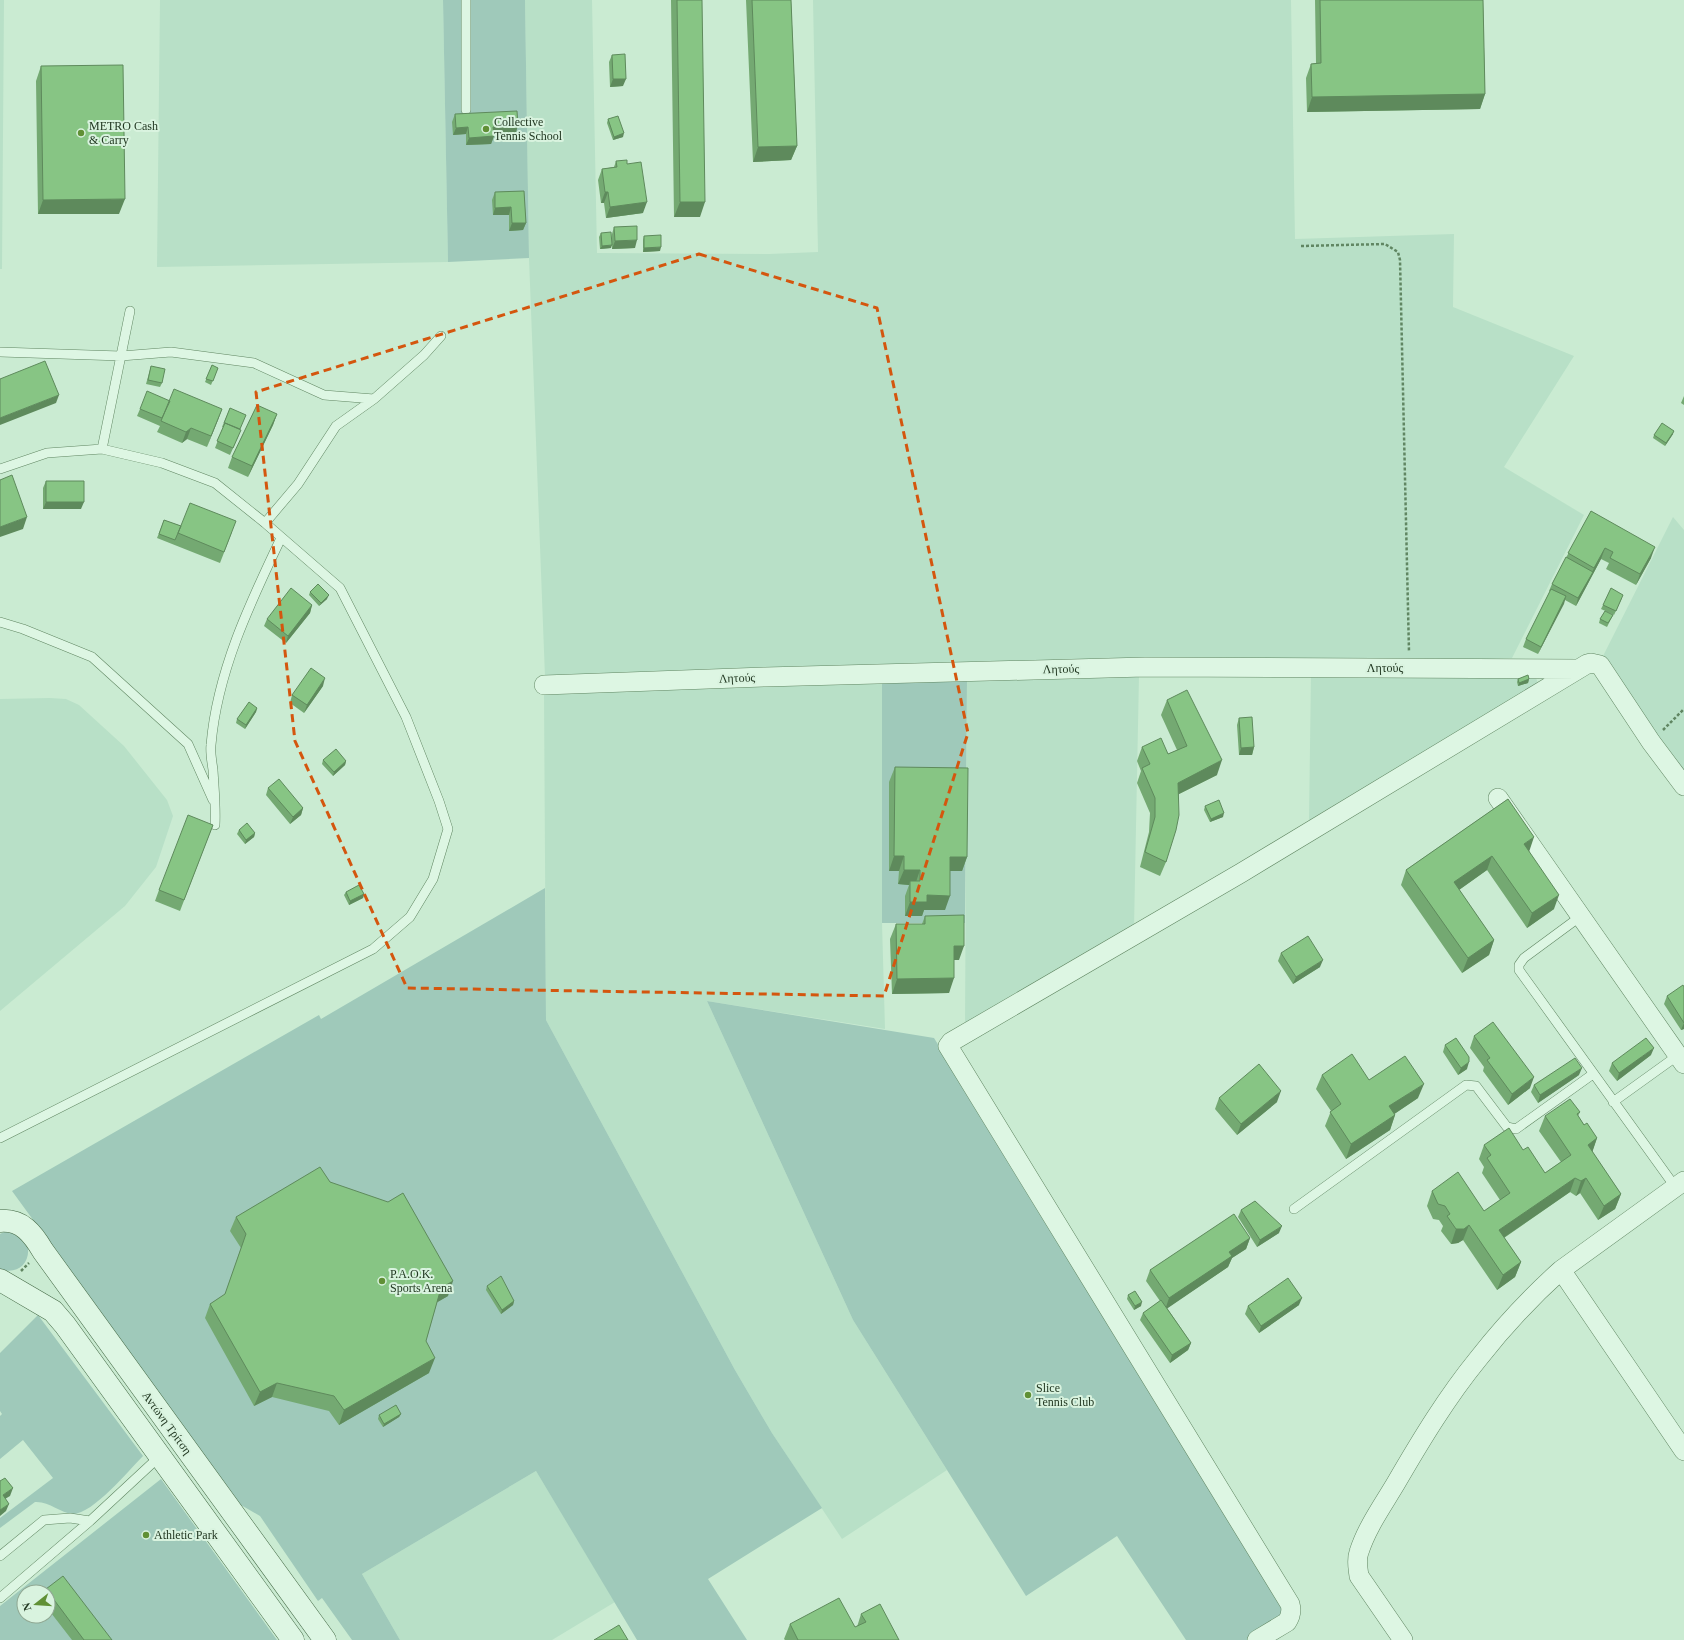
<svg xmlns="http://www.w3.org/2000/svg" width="1684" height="1640" font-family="Georgia,serif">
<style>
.farmland{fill:#b8e0c7}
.green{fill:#9fc9ba;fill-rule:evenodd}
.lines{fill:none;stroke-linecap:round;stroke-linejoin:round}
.lane-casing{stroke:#608662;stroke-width:10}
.street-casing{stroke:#608662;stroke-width:20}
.secondary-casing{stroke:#436844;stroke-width:23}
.path{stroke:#608662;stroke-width:2.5;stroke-dasharray:3 2;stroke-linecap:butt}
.lane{stroke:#ddf6e3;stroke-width:9}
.street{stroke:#ddf6e3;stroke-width:19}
.secondary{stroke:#ddf6e3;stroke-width:22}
.wall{fill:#74a972}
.shaded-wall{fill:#5e8a5c}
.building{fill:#87c584;stroke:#5e8a5c}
.marked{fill:none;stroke:#d4560e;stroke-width:3;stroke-dasharray:8 5;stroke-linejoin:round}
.poi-dot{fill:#609035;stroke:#d9f3df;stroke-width:1.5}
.labels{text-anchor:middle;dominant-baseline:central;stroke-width:4;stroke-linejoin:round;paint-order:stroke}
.poi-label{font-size:12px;fill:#223822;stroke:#d9f3df;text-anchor:start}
.street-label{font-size:12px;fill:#223822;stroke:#d9f3df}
</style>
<rect width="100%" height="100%" fill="#caebd2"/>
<path class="farmland" d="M0,0H4L2,269H0Z
M160,0H443L448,262L157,267Z
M525,0H592L597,253L769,254L818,252L813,0H1291L1295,239L1454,234L1453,307L1574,356L1504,467L1584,515L1512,658L1414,662L545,677L529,258Z
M1673,517L1684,530V775L1602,658Z
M1311,673L1535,674L1538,684L1309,821Z
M1139,675L1134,928L965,1026L967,679Z
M882,679V923L885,1029L707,1001L853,1320L947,1470L842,1539L772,1433L735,1370L546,1020L544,694Z
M50,698L66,699L79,705L124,746L167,800L173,816L156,867L125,906L0,1011V699Z
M536,1471L615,1602L552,1640H400L362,1574Z"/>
<path class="green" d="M443,0H525L529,258L448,262Z
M882,679H967L965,923H882Z
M545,888L546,1020L735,1370L772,1433L822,1508L708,1579L747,1640H637L536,1471L362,1574L400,1640H352L322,1598L318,1601L260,1516L241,1505L12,1191L319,1015L321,1019Z
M707,1001L934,1038L1296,1621L1266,1640H1186L1117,1536L1026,1596L853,1320Z
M4,1232L17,1233L28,1247C30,1265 16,1275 0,1269V1234Z
M38,1315L143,1456C129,1470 93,1514 73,1514C60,1513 49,1501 35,1502L0,1528V1518L53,1478L23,1440L0,1459V1416L2,1414L0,1411V1353Z
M161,1479L277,1640H0V1606ZM24,1592H48V1616H24Z"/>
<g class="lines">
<defs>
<path id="lane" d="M466,110V0
M0,352L121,356L171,352L254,363L324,395L374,399L336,426L298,484L265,523
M374,399L424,355L441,336
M102,449L130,311
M0,469L47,453L102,449L162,463L215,483L265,523L340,588L406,717L439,801L448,829L433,879L410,917L373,949L0,1138
M0,622L23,629L92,657L188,744L213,800
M215,825C216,806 214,788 213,770C212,762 210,753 211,745C217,672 250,603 281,538
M1581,916L1524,958L1519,965V970L1676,1188
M1613,1102L1677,1056
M1294,1209L1466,1085L1476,1086L1479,1090L1507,1127L1516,1129L1593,1074
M0,1556L44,1520L70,1518L90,1521
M0,1598L90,1521L160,1456"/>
<path id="street" d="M544,685L765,677L1145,667L1579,669
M1498,798L1684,1064
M1684,1181L1561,1270L1684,1451
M1257,1640L1287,1622C1291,1616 1292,1611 1290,1604L948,1046L951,1042L1241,873L1587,664L1591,663L1600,665L1651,742L1684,786
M1403,1640L1359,1576C1358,1568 1356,1560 1359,1552C1367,1527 1383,1505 1396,1483C1421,1440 1447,1397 1478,1359C1503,1327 1531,1297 1561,1270"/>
<path id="secondary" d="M0,1221C22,1219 33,1234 43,1251L325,1640
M0,1280L53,1311L65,1325L293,1640"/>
</defs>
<use href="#lane" class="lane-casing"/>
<use href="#street" class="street-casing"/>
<use href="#secondary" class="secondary-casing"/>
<path class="path" d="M1301,246L1385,244L1398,252L1400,260L1409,652
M1663,730L1684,709
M21,1271L29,1263"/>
<use href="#lane" class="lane"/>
<use href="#street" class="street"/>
<use href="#secondary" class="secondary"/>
</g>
<path class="wall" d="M671,0H702L700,217H674Z
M746,0H791L797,146L791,160L753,162Z
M1315,0H1483L1485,94L1480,109L1307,112L1306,78L1311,64L1316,63Z
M612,55L623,86L610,87L609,62Z
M41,66L119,214H38L36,81Z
M455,114L516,133L494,134V136L491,144L466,145V134L453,135L452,122Z
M608,119L623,137L613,140L607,123Z
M616,161L627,164L643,213L606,218L604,203H601L598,180L602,169L614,167Z
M524,191L526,223L523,230L509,231V215H493L492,200L495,192Z
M614,227L635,248L612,249V234Z
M601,233L611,248L600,249L599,237Z
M644,236L660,251L643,252V240Z
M212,365L218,368L211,385L205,382Z
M151,366L162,383L160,387L146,384Z
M1684,396V405L1681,403Z
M170,401L222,409L207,447L187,439L182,443L157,432L160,426L137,416L140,409Z
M230,408L240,429L238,437L230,455L215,448L223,427H222Z
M277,414L273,425L248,477L228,468L232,457Z
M1673,434L1665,446L1653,438L1654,435Z
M46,481L81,509H43V488Z
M1591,511L1651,558L1636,585L1606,569L1609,563L1601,559L1576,606L1565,600L1538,654L1523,647L1526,639L1550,591H1549L1552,584Z
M164,520L181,526L232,532L220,563L157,538Z
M310,592L327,599L319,606L309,595Z
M1622,598L1614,615L1601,609L1603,605Z
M312,605L310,613L286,643L264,626L267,619Z
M1613,615L1607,627L1599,623L1600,619Z
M1518,679H1529L1528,683L1518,686L1517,682Z
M323,686L304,713L290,703L292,695Z
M1167,700L1217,775L1179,794L1166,862L1160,876L1140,867L1149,832L1150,813L1137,783L1141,771L1137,761L1142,747L1168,754L1177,750L1161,715Z
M257,708L256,712L245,729L236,723L237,719Z
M1239,718L1254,747L1252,755H1239L1237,725Z
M323,760L346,761L345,765L333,776L322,764Z
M895,767L967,857L962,871H950L945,910H924L922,916H905V896L909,885L898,884L899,871H889V782Z
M268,788L303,808L301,815L290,824L266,795Z
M1508,799L1529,851L1554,909L1527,928L1487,870L1459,890L1494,940L1489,955L1462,973L1401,885L1406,870Z
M1205,806L1223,817L1210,822L1204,810Z
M213,825L180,911L155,901L159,890Z
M239,830L255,833L254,837L245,844L237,834Z
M346,892L364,894L363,898L349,905L344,895Z
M925,916L959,960H954L949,993L892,994L890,939L896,924H922Z
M1281,953L1320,967L1293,984L1278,961Z
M1684,987V1029L1681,1030L1664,1004L1667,996Z
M1474,1036L1530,1088L1508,1105L1483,1071L1484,1067L1470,1048Z
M1445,1045L1467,1069L1458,1075L1443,1052Z
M1651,1055L1617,1081L1609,1071L1612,1063Z
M1322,1075L1369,1080L1418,1098L1394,1114L1395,1115L1390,1130L1346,1159L1325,1126L1331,1111L1316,1089Z
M1579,1075L1538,1103L1531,1092L1534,1085Z
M1219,1098L1277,1102L1237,1135L1215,1109Z
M1580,1112L1578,1116L1584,1125L1597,1138L1592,1152L1621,1194L1615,1209L1598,1220L1580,1193L1576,1196L1570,1192L1504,1238L1521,1262L1515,1277L1497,1290L1463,1240L1458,1243L1451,1244L1441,1231L1443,1226L1439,1220L1433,1219L1427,1206L1432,1191L1484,1211L1500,1200L1482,1173L1484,1167L1479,1159L1484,1145L1523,1150L1545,1173L1561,1162L1539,1131L1545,1116Z
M330,1182L448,1296L437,1302L426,1341L429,1373L339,1425L329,1411L272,1397L254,1406L205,1318L210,1304L225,1295L241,1248L230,1231L236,1217Z
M1241,1210L1279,1233L1257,1247L1238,1217Z
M1250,1238L1246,1249L1232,1258L1228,1267L1167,1308L1191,1343L1188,1350L1170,1363L1140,1320L1143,1313L1160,1301L1146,1281L1150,1270Z
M487,1286L514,1301L513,1305L501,1314L486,1290Z
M1128,1295L1141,1306L1134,1310L1127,1299Z
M1299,1305L1259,1333L1245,1314L1248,1306Z
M401,1414L399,1417L383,1427L378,1419L379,1415Z
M46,1589L112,1640H72L48,1609V1592H45Z
M861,1614L899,1640H785L784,1639L790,1624L855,1627H857Z"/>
<path class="shaded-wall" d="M613,79H626L623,86L610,87Z
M1485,94L1480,109L1307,112L1312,97Z
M518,125L516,133L490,134L493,127Z
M468,127L466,134L453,135L456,128Z
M624,133L623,137L613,140L614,137Z
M494,136L491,144L466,145L469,138Z
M797,146L791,160L753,162L758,147Z
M605,192H608L604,203H601Z
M125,199L119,214H38L43,200Z
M647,202L643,213L606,218L610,207Z
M680,202H705L700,217H674Z
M511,207L509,215H493L495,208Z
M512,223H526L523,230L509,231Z
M637,240L635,248L612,249L615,241Z
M612,245L611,248L600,249L602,246Z
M661,247L660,251L643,252L644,248Z
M59,395L56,403L0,425V418Z
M222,409L218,420L207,447L211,436Z
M277,414L273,425L248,477L252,466Z
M191,428L187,439L182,443L186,432Z
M1674,431L1673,434L1665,446L1666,443Z
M46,502H84L81,509H43Z
M27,517L23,529L0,537V527Z
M1655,547L1651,558L1636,585L1640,574Z
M1605,548L1601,559L1576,606L1578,598Z
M329,595L327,599L319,606L321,603Z
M1566,596L1564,604L1538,654L1541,647Z
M312,605L310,613L286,643L288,636Z
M325,678L323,686L304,713L307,705Z
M1529,679L1528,683L1518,686L1519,683Z
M257,708L256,712L245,729L246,725Z
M1254,747L1252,755H1239L1241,748Z
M1222,760L1217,775L1173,797L1178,783Z
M346,761L345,765L333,776L334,772Z
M303,808L301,815L290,824L293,817Z
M1224,813L1223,817L1210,822L1211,819Z
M255,833L254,837L245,844L246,840Z
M1534,837L1529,852L1524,844Z
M894,856H904L899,871H889Z
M1492,856L1487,870L1449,897L1454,882Z
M950,857H967L962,871H945Z
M904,870H920L915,885L910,881L909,885L898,884Z
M364,894L363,898L349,905L350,901Z
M927,895L950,896L945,910H924L922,916H905L910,902Z
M1559,895L1554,909L1527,928L1532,913Z
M1494,940L1489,955L1462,973L1468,958Z
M954,946H964L959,960H948Z
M1323,960L1320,967L1293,984L1296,977Z
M954,978L949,993L892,994L897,979Z
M1684,1023V1029L1681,1030Z
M1654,1048L1651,1055L1617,1081L1619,1073Z
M1469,1062L1467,1069L1458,1075L1461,1068Z
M1582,1068L1579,1075L1538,1103L1540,1095Z
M1534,1077L1530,1088L1508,1105L1512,1094Z
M1424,1084L1418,1098L1384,1121L1389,1106Z
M1281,1091L1277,1102L1237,1135L1241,1124Z
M1395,1115L1390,1130L1346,1159L1351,1144Z
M1597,1138L1592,1153L1588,1145Z
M1575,1178L1570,1192L1493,1245L1499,1230Z
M1586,1178L1580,1193L1576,1196L1581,1181Z
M1621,1194L1615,1209L1598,1220L1604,1206Z
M1469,1225L1463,1240L1458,1243L1451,1244L1456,1229Z
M1282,1226L1279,1233L1257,1247L1260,1240Z
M1250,1238L1246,1249L1232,1258L1228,1267L1165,1310L1169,1298L1229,1252Z
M1521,1262L1515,1277L1497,1290L1503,1275Z
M453,1281L448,1296L436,1303L441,1288Z
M1302,1298L1299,1305L1259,1333L1261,1326Z
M514,1301L513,1305L501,1314L502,1310Z
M1142,1302L1141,1306L1134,1310L1135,1306Z
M1191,1343L1188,1350L1170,1363L1172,1355Z
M435,1358L429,1373L339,1425L344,1410Z
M277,1383L272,1397L254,1406L260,1392Z
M401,1414L399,1417L383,1427L384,1424Z
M13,1488L10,1496L0,1502L3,1495Z
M9,1504L6,1511L0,1516V1510Z"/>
<path class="building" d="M677,0H702L705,202H680Z
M752,0H791L797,146L758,147Z
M1320,0H1483L1485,94L1312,97L1311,64L1321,63Z
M625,54L626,79H613L612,55Z
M123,65L125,199L43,200L41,66Z
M517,111L518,125L493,127L494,136L469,138L468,127L456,128L455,114Z
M618,116L624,133L614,137L608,119Z
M627,160V164L641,162L647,202L610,207L608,192H605L602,169L617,167L616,161Z
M524,191L526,223H512L511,207L495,208V192Z
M637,226V240L615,241L614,227Z
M611,232L612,245L602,246L601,233Z
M661,235V247L644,248V236Z
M45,361L59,395L0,418V379Z
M212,365L218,368L213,381L206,379Z
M151,366L165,369L162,383L148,380Z
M174,389L222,409L211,436L191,428L186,432L161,421Z
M147,391L170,401L162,418L140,409Z
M257,405L277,414L252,466L232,457Z
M230,408L246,415L240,429L225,423H224Z
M225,423L241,430L233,448L217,441Z
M1662,423L1674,431L1666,443L1654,435Z
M12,475L27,517L0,527V480Z
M46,481H84V502H46Z
M190,503L236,521L224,552L178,533Z
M1591,511L1655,547L1640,574L1610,558L1613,552L1605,548L1594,568L1568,553Z
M164,520L181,526L175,540L159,534Z
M1566,557L1593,572L1578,598L1552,584Z
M318,584L329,595L321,603L310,592Z
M291,588L312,605L288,636L267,619Z
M1611,588L1623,595L1616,611L1603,605Z
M1551,589L1566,596L1541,647L1526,639Z
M1605,611L1613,615L1608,623L1600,619Z
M311,668L325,678L307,705L292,695Z
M1528,675L1529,679L1519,683L1518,679Z
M1187,690L1222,760L1178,783L1179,815L1176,830L1166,862L1145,852L1155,817V798L1142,768L1150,764L1142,747L1161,738L1168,754L1187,746L1167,700Z
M249,702L257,708L246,725L237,719Z
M1252,717L1254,747L1241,748L1239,718Z
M336,749L346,761L334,772L323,760Z
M895,767L968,768L967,857H950V896L927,895V902H910V881H920V870H904V856H894Z
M279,779L303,808L293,817L268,788Z
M1508,799L1534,837L1524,844L1559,895L1532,913L1492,856L1454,882L1494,940L1468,958L1406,870Z
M1219,800L1224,813L1211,819L1205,806Z
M188,815L213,825L184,900L159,890Z
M247,823L255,833L246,840L239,830Z
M359,885L364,894L350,901L346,892Z
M964,915V946H954V978L897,979L896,924H925V916Z
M1308,936L1323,960L1296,977L1281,953Z
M1683,985L1684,987V1023L1667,996Z
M1493,1022L1534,1077L1512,1094L1487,1060L1490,1058L1474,1036Z
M1456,1038L1469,1057V1062L1461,1068L1445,1045Z
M1646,1038L1654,1048L1619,1073L1612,1063Z
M1352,1054L1369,1080L1405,1056L1424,1084L1389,1106L1395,1115L1351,1144L1330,1112L1341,1104L1322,1075Z
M1575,1058L1582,1068L1540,1095L1534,1085Z
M1259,1064L1281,1091L1241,1124L1219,1098Z
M1570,1099L1580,1112L1577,1114L1584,1125L1587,1123L1597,1138L1588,1145L1621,1194L1604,1206L1586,1178L1581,1181L1575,1178L1499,1230L1521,1262L1503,1275L1469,1225L1464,1229H1456L1447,1216L1450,1214L1445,1206L1438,1204L1432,1191L1458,1172L1484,1211L1510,1193L1487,1158L1491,1155L1484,1145L1509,1128L1523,1150L1528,1147L1545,1173L1571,1155L1545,1116Z
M320,1167L330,1182L388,1202L403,1193L453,1281L441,1288L426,1341L435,1358L344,1410L334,1396L277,1383L260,1392L210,1304L225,1294L246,1234L236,1217Z
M1255,1201L1282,1226L1260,1240L1241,1210Z
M1234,1214L1250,1238L1229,1252L1232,1256L1169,1298L1150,1270Z
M501,1276L514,1301L502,1310L487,1286Z
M1288,1278L1302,1298L1261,1326L1248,1306Z
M1135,1291L1142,1302L1135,1306L1128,1295Z
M1161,1300L1191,1343L1172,1355L1143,1313Z
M396,1405L401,1414L384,1424L379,1415Z
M5,1478L13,1488L3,1495L9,1504L0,1510V1481Z
M63,1576L112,1640H84L46,1589Z
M839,1598L855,1627L866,1622L861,1614L880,1604L899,1640H798L790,1624Z
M619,1625L628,1640H594Z"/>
<path class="marked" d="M699,254L877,308L968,733L884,996L407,988L295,741L256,392Z"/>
<g class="poi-dot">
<circle cx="486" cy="129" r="4"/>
<circle cx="81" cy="133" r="4"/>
<circle cx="382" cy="1281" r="4"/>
<circle cx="1028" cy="1395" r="4"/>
<circle cx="146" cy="1535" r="4"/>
</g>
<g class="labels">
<g class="poi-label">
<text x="494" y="122">Collective<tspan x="494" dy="14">Tennis School</tspan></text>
<text x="89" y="126">METRO Cash<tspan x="89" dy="14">&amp; Carry</tspan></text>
<text x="390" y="1274">P.A.O.K.<tspan x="390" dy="14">Sports Arena</tspan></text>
<text x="1036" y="1388">Slice<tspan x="1036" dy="14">Tennis Club</tspan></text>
<text x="154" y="1535">Athletic Park</text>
</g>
<g class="street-label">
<text x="1385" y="668">Λητούς</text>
<text transform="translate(1061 669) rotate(-1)">Λητούς</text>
<text transform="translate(737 678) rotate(-2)">Λητούς</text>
<text transform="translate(167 1423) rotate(54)">Αντώνη Τρίτση</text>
</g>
</g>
<g transform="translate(36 1604) rotate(253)"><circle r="19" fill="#d9f3df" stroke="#90a893"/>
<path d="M0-3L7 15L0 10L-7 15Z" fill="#609035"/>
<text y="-6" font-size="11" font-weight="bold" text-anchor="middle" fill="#223822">N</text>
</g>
</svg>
